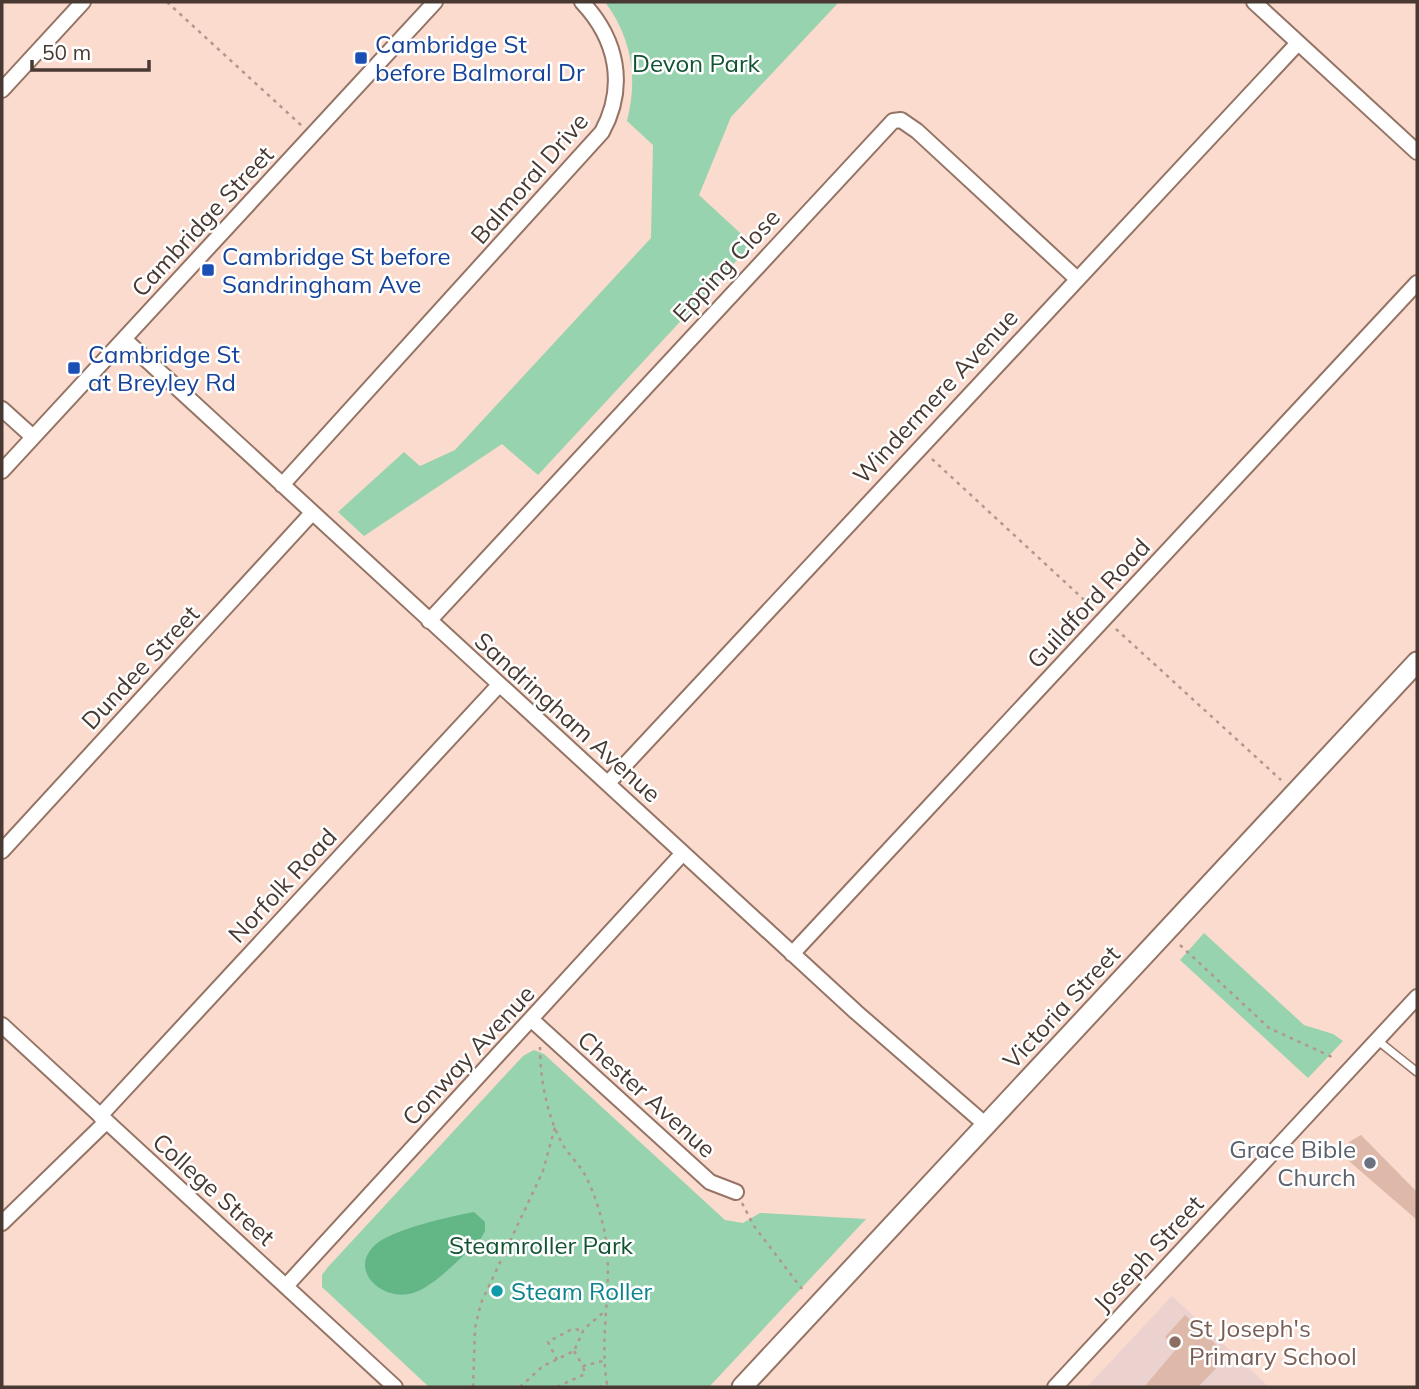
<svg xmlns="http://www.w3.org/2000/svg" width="1419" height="1389" font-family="Mulish,sans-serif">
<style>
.education{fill:#ecd2cf}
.green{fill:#97d3ae}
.forest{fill:#63b787}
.building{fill:#deb9a9}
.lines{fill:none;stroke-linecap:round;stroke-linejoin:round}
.lane-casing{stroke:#957465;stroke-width:10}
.street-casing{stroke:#957465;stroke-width:18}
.secondary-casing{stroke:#957465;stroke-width:23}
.path{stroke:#b0988d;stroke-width:2.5;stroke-dasharray:3.5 5;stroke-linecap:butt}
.lane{stroke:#fff;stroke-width:7}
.street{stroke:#fff;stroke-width:14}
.secondary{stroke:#fff;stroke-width:19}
.transit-dot{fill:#1a4fb4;stroke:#fff;stroke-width:2.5}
.worship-dot{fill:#6b7280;stroke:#fff;stroke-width:2.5}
.culture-dot{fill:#0f9aa8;stroke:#fff;stroke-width:2.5}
.education-dot{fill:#8d6e63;stroke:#fff;stroke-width:2.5}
.labels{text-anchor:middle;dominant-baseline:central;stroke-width:5;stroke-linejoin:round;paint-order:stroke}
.transit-label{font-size:24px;fill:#164399;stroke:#fff;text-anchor:start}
.park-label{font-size:24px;fill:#125333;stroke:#fff}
.street-label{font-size:24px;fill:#483932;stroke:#fff}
.worship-label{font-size:24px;fill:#5b616d;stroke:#fff;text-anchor:end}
.culture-label{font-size:24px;fill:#0d838f;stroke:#fff;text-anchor:start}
.education-label{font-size:24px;fill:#785e54;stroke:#fff;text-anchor:start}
</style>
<rect width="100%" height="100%" fill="#fadbce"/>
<path class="education" d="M1172,1296L1269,1387H1087Z"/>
<path class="green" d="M605,2H839L731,117L699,195L752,244L538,475L502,444L364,536L338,512L404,452L420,466L455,450L651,238L653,145L627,121C638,78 632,38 605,2Z
M1204,933L1304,1025L1333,1034L1343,1041L1308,1078L1180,960Z
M534,1050L544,1054L725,1220L743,1223L760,1213L866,1219L709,1387H429L322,1287V1275L328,1267L523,1056Z"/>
<path class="forest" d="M474,1212L485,1222V1231L480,1240C463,1255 434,1287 413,1293C384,1302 348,1272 374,1246C389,1230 452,1216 474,1212Z"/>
<path class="building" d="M1361,1135L1417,1192V1220L1342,1155L1349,1142Z
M1185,1315L1228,1356L1198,1387H1144L1177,1348L1165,1337Z"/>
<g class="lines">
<defs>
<path id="lane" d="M1377,1040L1417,1072"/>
<path id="street" d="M1254,2L1417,152
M2,90L83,2
M124,339L856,1012L986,1125
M2,409L33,437
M2,471L435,2
M282,485L602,132C627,86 617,39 582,2
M429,621L893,121L901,120L917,131L1076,278
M608,783L1298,43
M2,851L312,513
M792,954L1417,283
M532,1020L710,1182L736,1192
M2,1025L395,1387
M100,1116L499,685
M2,1223L106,1122
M286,1286L683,853
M1055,1387L1417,997"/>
<path id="secondary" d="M742,1387L1417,662"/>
</defs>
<use href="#lane" class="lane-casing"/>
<use href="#street" class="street-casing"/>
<use href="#secondary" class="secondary-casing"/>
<path class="path" d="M167,2L302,126
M932,459L1094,609
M1116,629L1281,780
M1180,945L1269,1028L1332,1057
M540,1047C540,1078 547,1117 563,1145C569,1155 579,1164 585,1175C593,1190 599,1208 603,1225C616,1277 598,1331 607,1384L600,1387
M742,1203L754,1226L802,1289
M574,1351L583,1366L603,1361
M557,1360L548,1342L572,1329L583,1330
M473,1387L475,1328L481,1303L543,1171L555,1127
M520,1387L543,1366L574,1351L584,1329L605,1311
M557,1387L585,1374L583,1366"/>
<use href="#lane" class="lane"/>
<use href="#street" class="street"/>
<use href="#secondary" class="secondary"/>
</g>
<g class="transit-dot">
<rect x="354" y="51" width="14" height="14" rx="3.5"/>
<rect x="201" y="263" width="14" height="14" rx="3.5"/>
<rect x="67" y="361" width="14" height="14" rx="3.5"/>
</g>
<circle class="worship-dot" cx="1370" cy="1163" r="7"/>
<circle class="culture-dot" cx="497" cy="1291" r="7"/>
<circle class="education-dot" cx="1175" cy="1342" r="7"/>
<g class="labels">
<g class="transit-label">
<text x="375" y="44">Cambridge St<tspan x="375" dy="28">before Balmoral Dr</tspan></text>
<text x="222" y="256">Cambridge St before<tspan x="222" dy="28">Sandringham Ave</tspan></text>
<text x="88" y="354">Cambridge St<tspan x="88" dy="28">at Breyley Rd</tspan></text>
</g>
<g class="park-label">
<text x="696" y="63">Devon Park</text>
<text x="541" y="1245">Steamroller Park</text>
</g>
<g class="street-label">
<text transform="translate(529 178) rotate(-49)">Balmoral Drive</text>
<text transform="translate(202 221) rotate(-47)">Cambridge Street</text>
<text transform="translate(726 265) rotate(-47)">Epping Close</text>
<text transform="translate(935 396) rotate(-47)">Windermere Avenue</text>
<text transform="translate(1088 603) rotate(-47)">Guildford Road</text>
<text transform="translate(140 667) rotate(-47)">Dundee Street</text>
<text transform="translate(568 717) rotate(42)">Sandringham Avenue</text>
<text transform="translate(282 885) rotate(-47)">Norfolk Road</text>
<text transform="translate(1061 1007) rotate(-47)">Victoria Street</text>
<text transform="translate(468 1055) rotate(-47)">Conway Avenue</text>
<text transform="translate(647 1094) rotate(42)">Chester Avenue</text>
<text transform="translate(214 1189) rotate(42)">College Street</text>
<text transform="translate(1148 1253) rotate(-47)">Joseph Street</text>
</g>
<g class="worship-label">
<text x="1356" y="1149">Grace Bible<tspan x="1356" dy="28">Church</tspan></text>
</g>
<g class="culture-label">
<text x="511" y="1291">Steam Roller</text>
</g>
<g class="education-label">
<text x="1189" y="1328">St Joseph's<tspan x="1189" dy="28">Primary School</tspan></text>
</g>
</g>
<rect width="1419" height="1389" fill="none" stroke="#483932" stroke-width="7"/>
<path d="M32 60v10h117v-10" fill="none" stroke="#483932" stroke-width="3.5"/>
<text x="42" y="60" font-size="21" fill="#483932" stroke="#ffffff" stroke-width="5" paint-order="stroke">50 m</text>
</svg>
